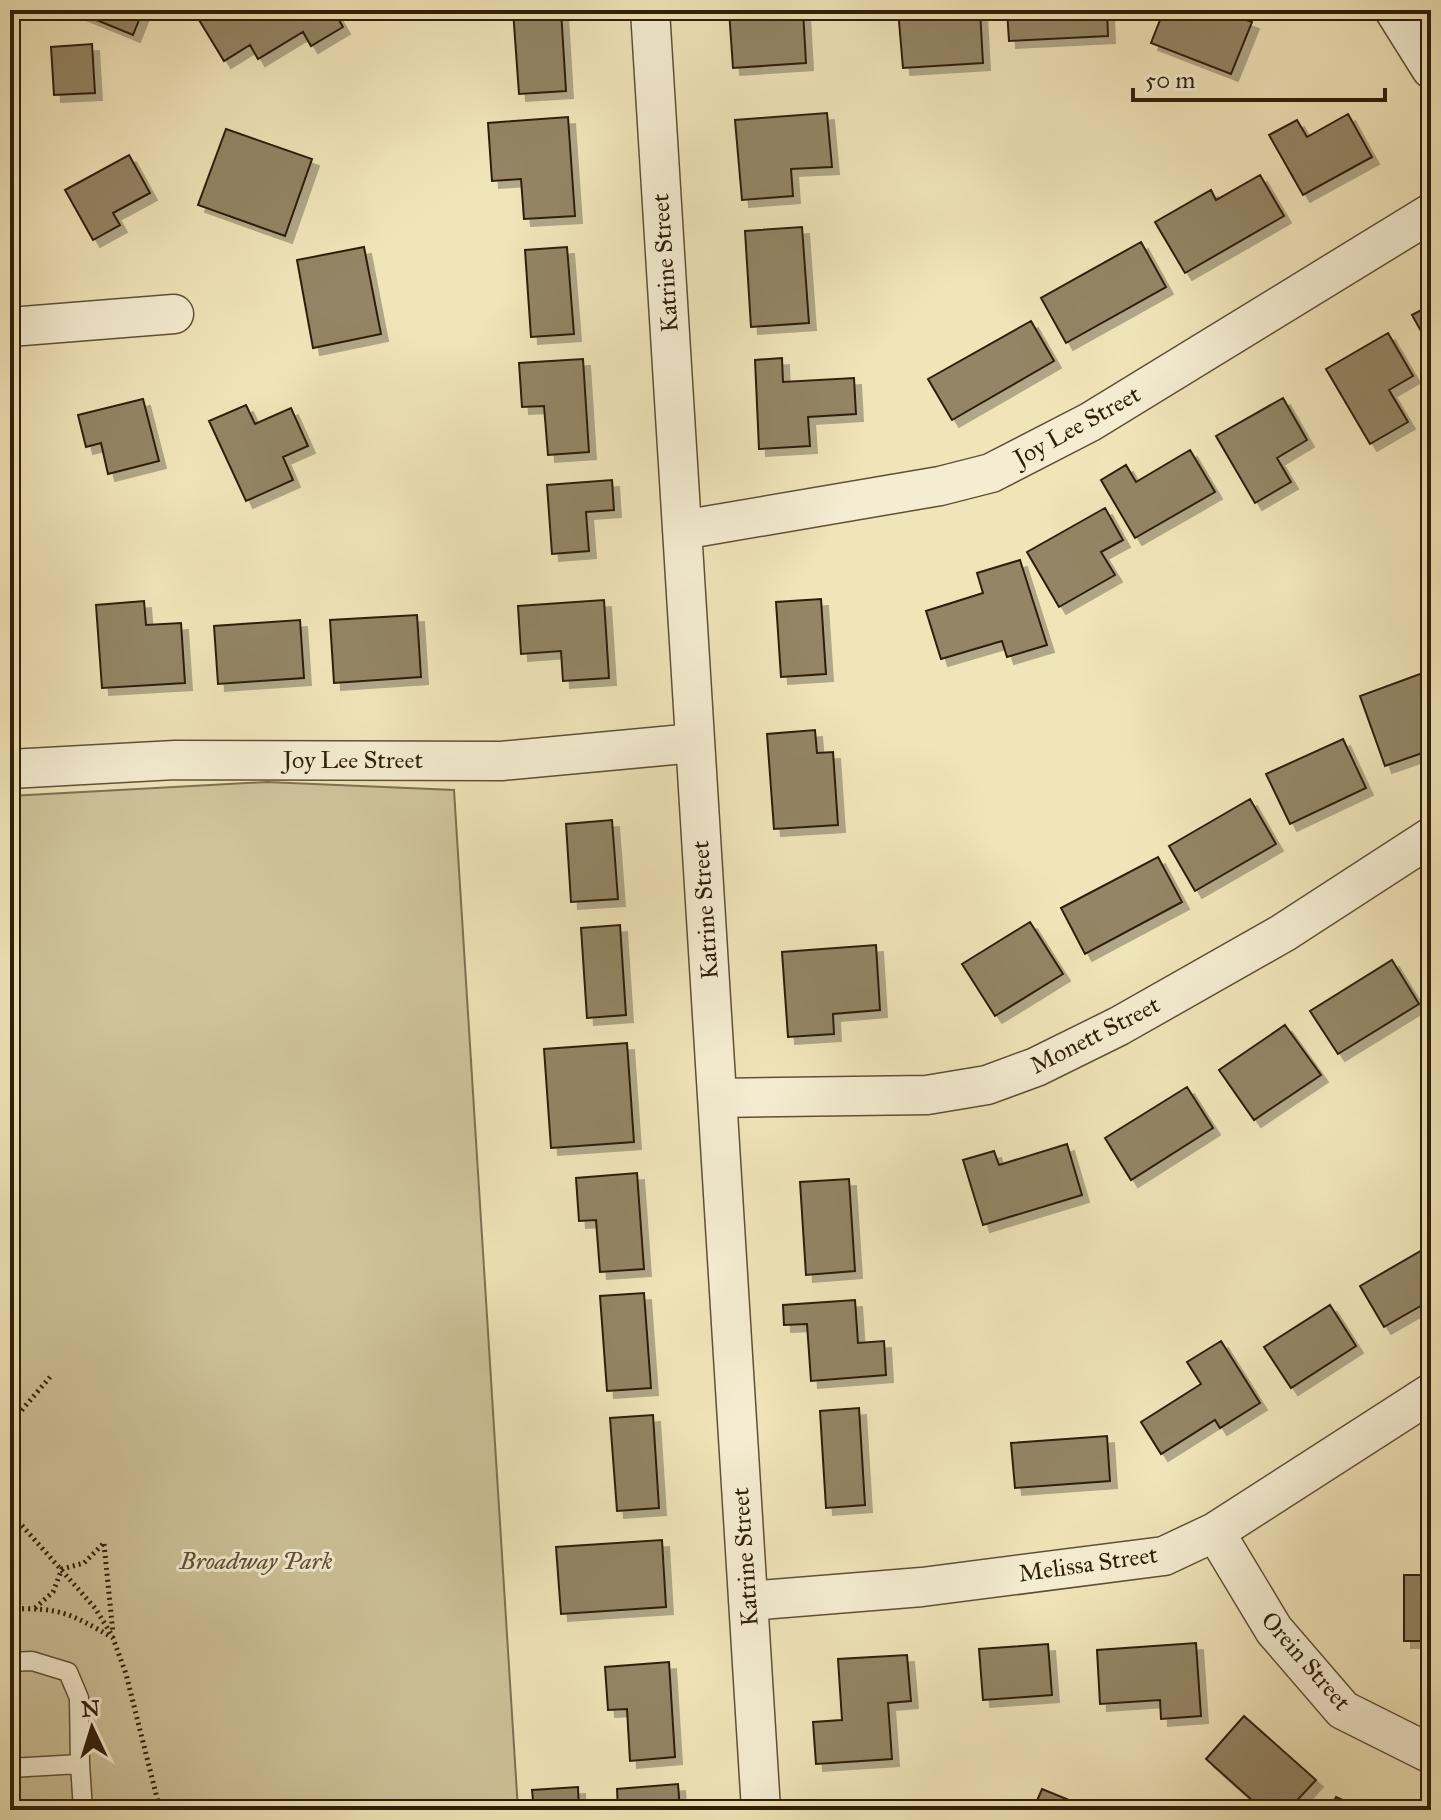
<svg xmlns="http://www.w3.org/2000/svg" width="1441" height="1820" font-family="'IM FELL Great Primer',serif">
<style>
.green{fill:#cfc39b;stroke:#7f7152;stroke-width:2}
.building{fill:#938565;stroke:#2f1f09;stroke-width:2;filter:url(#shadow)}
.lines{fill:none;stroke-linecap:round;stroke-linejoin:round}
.service-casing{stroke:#5f5035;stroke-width:21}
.minor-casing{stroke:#5f5035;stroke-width:41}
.path{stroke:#2f1f09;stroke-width:5;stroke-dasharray:2 4;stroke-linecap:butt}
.service{stroke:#f5edd2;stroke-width:18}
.minor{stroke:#f5edd2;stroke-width:38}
.labels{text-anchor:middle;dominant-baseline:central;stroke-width:6;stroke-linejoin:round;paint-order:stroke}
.street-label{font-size:24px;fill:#2f1f09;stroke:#f5edd2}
.park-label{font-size:24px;font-style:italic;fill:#5f5035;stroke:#f5edd2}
</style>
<defs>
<filter id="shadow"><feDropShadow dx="7" dy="7" stdDeviation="0" flood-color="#0004"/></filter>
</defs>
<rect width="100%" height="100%" fill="#f0e4b9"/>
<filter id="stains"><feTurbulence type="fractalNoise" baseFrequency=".0025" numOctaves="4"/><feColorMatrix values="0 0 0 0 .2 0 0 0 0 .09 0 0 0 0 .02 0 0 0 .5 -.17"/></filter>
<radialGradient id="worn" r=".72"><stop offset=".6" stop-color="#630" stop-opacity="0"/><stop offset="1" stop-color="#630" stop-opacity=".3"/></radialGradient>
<path class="green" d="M267,782L454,790L518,1810H10V796Z"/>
<path class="building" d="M72,10H143L133,35Z
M193,10H293L295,13L299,10H333L343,27L311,46L303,32L258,59L250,45L224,61Z
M513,10H561L566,91L519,94Z
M729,10H803L806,63L733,68Z
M898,10H980L983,63L903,68Z
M1007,10H1107L1108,36L1009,41Z
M1164,10H1220L1252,22L1231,74L1151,43Z
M92,44L95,93L54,95L51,47Z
M827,113L832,167L791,169L793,196L742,200L735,120Z
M1348,114L1372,157L1303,195L1269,135L1297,120L1307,137Z
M568,117L575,216L524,219L521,179L492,181L488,123Z
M226,129L312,159L285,236L198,205Z
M129,155L150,193L113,213L120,225L93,240L65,190Z
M1260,175L1284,216L1185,273L1155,222L1211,190L1216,200Z
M802,227L809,323L751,327L745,231Z
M1141,242L1166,287L1066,343L1041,298Z
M364,247L381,334L313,348L297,260Z
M567,247L574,334L531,337L525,250Z
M1431,305V349L1412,315Z
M1031,321L1054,361L952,420L928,379Z
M1388,333L1413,376L1389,390L1408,422L1370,444L1326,369Z
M782,358L783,382L854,378L856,414L808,417L810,446L759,449L755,360Z
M583,359L589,452L548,455L544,406L522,407L519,363Z
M1283,398L1307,440L1277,458L1291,482L1255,503L1216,436Z
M143,399L159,461L108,474L101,443L86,447L78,415Z
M246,405L255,424L291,408L308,446L283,457L293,480L246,501L209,421Z
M1190,450L1215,492L1135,538L1101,480L1126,465L1136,482Z
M612,480L614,510L586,512L589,551L552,554L547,485Z
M1105,508L1123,540L1101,552L1115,575L1059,607L1027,552Z
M1020,560L1047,645L1007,657L1002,641L941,659L926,611L983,593L977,573Z
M821,599L826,674L781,677L776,602Z
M604,600L609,678L563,681L561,651L521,654L518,606Z
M144,601L146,625L181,623L185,683L102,688L96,605Z
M417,615L421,677L334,683L330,620Z
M300,620L304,678L218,684L214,626Z
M1431,670V750L1385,766L1360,696Z
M815,730L817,753L833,752L838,825L774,829L767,734Z
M1343,739L1366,788L1290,824L1266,774Z
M1250,799L1276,844L1195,891L1169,846Z
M612,820L618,899L571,902L566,824Z
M1158,857L1182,902L1085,954L1061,908Z
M1030,922L1063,974L995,1016L962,964Z
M620,925L626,1015L587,1018L581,928Z
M1431,941V962L1422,946Z
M876,945L880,1010L833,1014L834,1034L788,1037L782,952Z
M1392,960L1419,1004L1338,1054L1310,1011Z
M1285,1025L1321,1075L1254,1120L1219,1070Z
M627,1043L634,1142L551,1148L544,1049Z
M1187,1087L1213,1128L1131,1180L1105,1138Z
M1067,1144L1082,1195L983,1225L963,1160L994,1151L999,1165Z
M637,1173L644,1269L600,1272L596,1220L579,1221L576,1178Z
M849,1179L855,1271L806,1275L800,1182Z
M1431,1245V1300L1384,1327L1360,1286Z
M644,1293L651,1388L607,1391L600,1296Z
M855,1300L858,1343L884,1341L886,1375L811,1381L807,1324L784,1325L783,1305Z
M1330,1305L1356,1346L1291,1388L1264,1347Z
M1221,1341L1260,1403L1220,1428L1215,1420L1161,1454L1141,1422L1201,1384L1187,1362Z
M859,1408L865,1505L826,1508L820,1411Z
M653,1415L659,1508L617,1511L610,1418Z
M1107,1436L1110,1481L1015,1488L1011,1443Z
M1423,1529H1431V1641H1404V1575H1423Z
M662,1540L666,1607L561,1614L556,1547Z
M1196,1643L1201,1716L1161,1719L1160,1700L1100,1704L1097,1650Z
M1048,1644L1052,1695L983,1700L979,1649Z
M907,1655L911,1701L888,1703L892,1759L816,1764L813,1722L842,1720L838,1659Z
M669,1662L675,1757L630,1761L627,1709L608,1710L605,1667Z
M1244,1716L1316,1780L1288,1810H1263L1206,1759Z
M678,1784L680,1810H618L617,1789Z
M578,1787L579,1810H534L532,1790Z
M1042,1789L1074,1802L1071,1810H1033Z
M1336,1797L1364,1810H1330Z"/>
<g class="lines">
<defs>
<path id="service" d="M10,1662L32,1661L68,1672L79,1698L80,1764
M10,1768L80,1764L83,1810"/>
<path id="minor" d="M650,10L761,1810
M1394,10L1431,69
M10,327L174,314
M682,530L940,486L991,473L1090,422L1431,213
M10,769L175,760L501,761L695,743
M717,1098L927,1095L987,1085L1036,1067L1119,1026L1283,933L1431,837
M1215,1532L1274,1630L1343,1710L1431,1754
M748,1601L922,1587L1164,1556L1215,1532L1431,1393"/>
</defs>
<use href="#service" class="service-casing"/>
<use href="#minor" class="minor-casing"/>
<path class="path" d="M10,1424L50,1377
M10,1512L95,1608L113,1637
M104,1544L113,1633
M35,1608L53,1592L62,1569L84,1563L104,1543
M10,1609C59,1607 72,1614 113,1638L126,1674L160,1810"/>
<use href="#service" class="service"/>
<use href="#minor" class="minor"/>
</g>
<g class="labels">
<g class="street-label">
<text transform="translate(665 263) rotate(-94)">Katrine Street</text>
<text transform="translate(1077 426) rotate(-29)">Joy Lee Street</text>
<text x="353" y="760">Joy Lee Street</text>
<text transform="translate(705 910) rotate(-94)">Katrine Street</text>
<text transform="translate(1095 1035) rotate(-27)">Monett Street</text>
<text transform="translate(745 1557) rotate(-94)">Katrine Street</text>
<text transform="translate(1088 1564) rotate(-8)">Melissa Street</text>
<text transform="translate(1306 1661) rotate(49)">Orein Street</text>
</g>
<g class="park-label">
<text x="256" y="1561">Broadway Park</text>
</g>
</g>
<rect width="1441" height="1820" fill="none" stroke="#f0e4b9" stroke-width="40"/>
<rect x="12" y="12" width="1417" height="1796" fill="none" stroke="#2f1f09" stroke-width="4"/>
<rect x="20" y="20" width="1401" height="1780" fill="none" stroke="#2f1f09" stroke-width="2"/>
<g transform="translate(92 1728) rotate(356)" stroke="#f5edd2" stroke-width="6" paint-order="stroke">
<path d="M0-6L14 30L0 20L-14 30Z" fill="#2f1f09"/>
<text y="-12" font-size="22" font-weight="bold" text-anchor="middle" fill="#2f1f09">N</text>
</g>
<path d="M1133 88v12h252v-12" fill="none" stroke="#2f1f09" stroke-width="4"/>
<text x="1145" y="88" font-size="24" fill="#2f1f09" stroke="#f5edd2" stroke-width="6" paint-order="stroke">50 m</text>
<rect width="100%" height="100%" filter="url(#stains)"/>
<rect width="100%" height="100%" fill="url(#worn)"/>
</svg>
